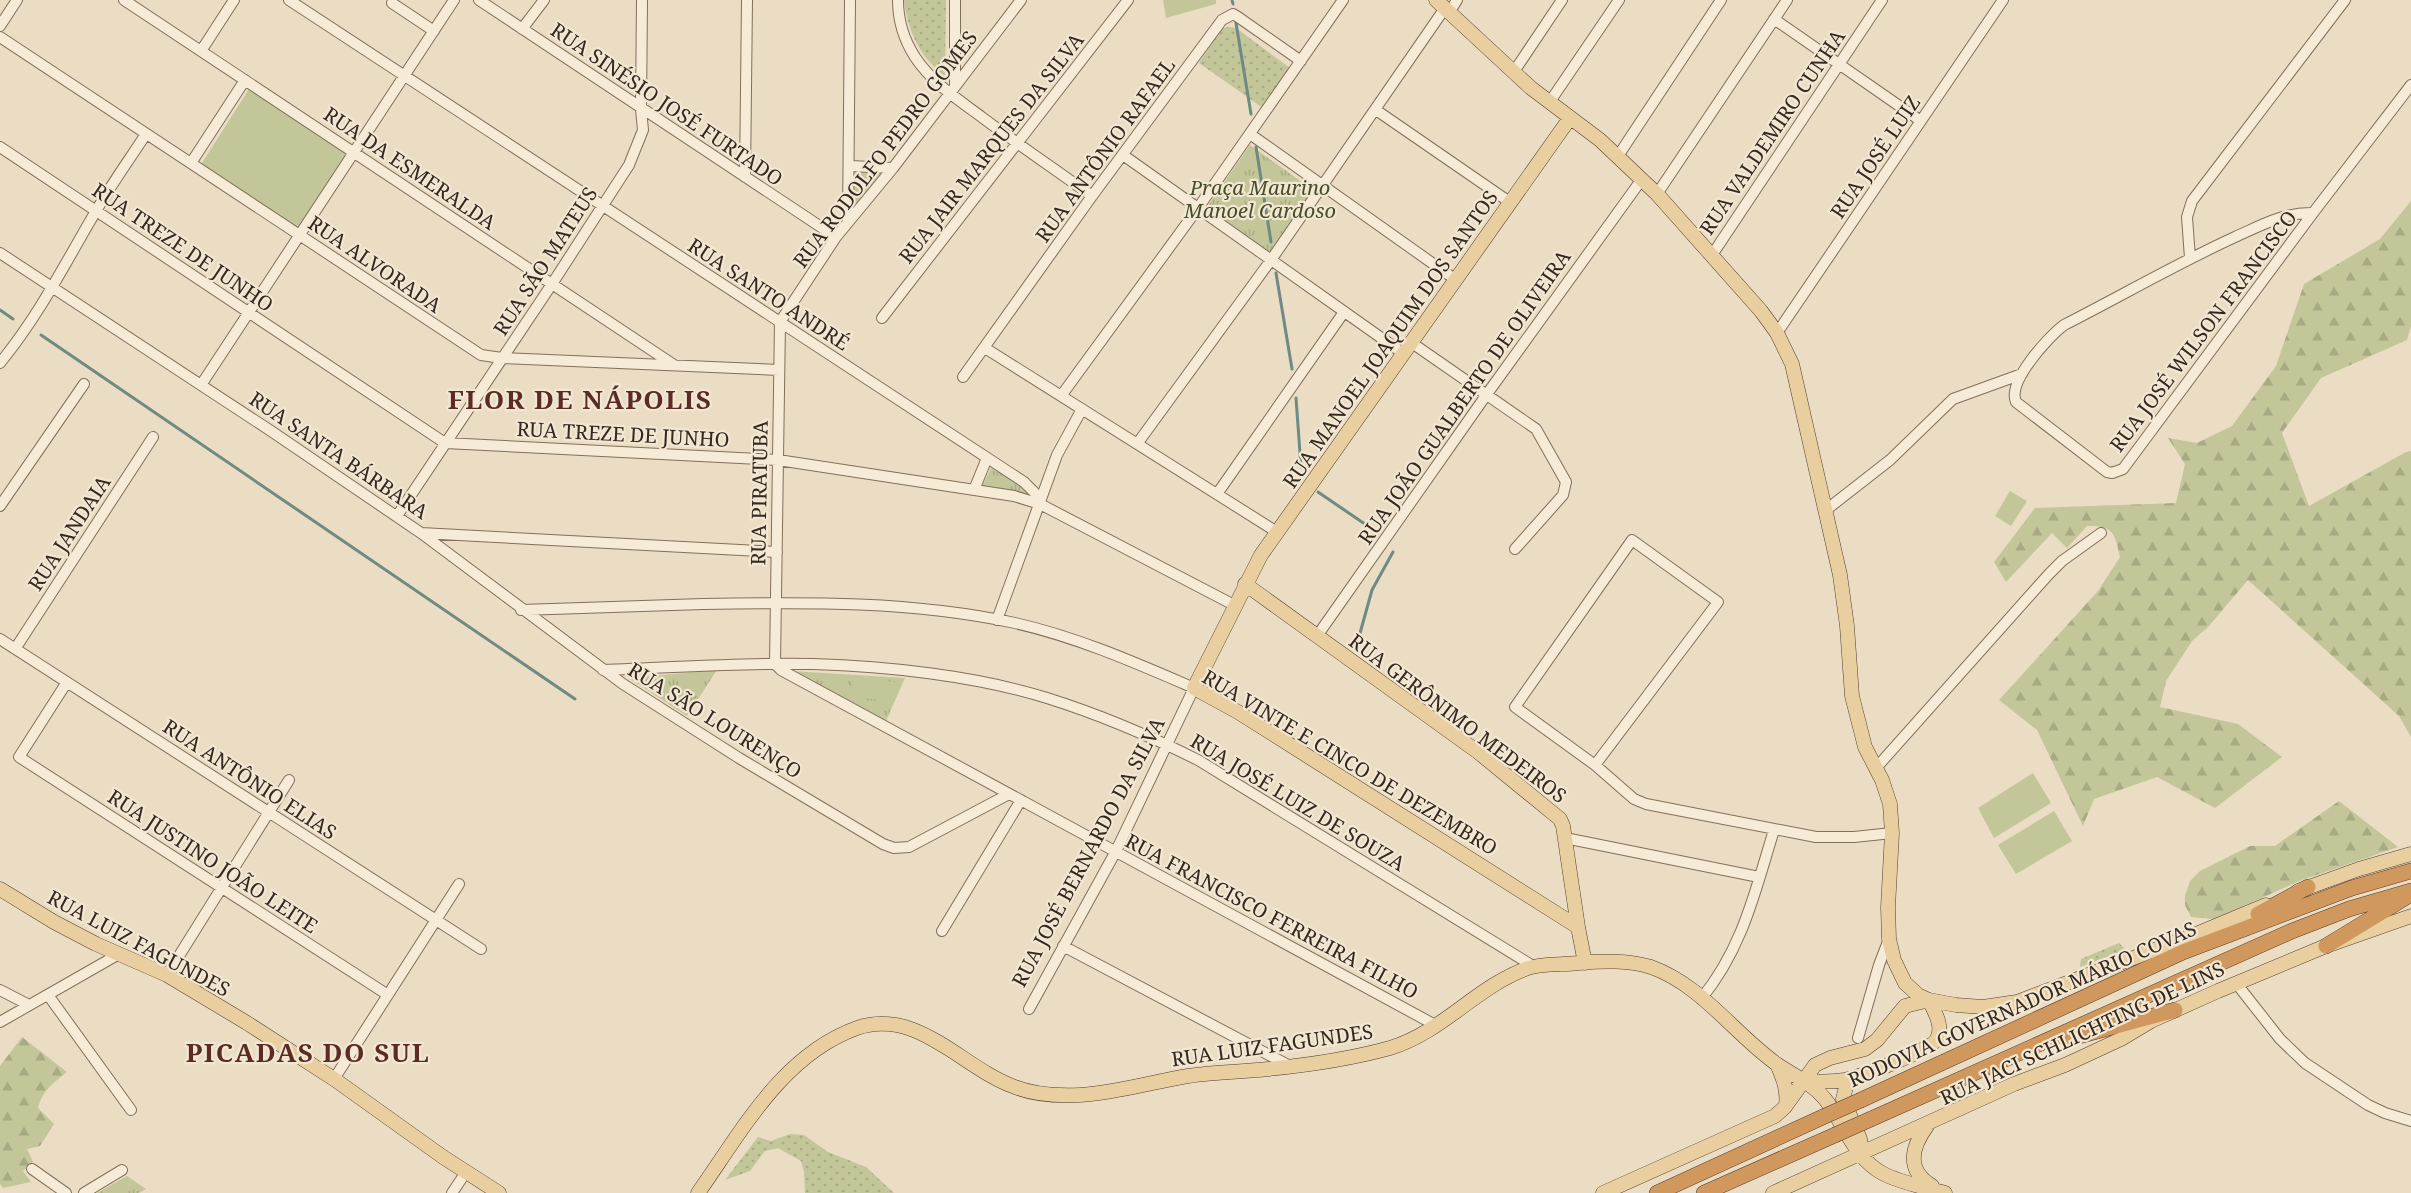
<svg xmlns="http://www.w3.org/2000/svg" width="2411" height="1193" font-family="'Noto Serif',serif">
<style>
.grass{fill:url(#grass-dots)}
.forest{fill:url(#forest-firs)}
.park{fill:url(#park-tufts)}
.pitch{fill:#c3c699}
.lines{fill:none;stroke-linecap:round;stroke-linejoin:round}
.stream{stroke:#6e8a82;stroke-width:3}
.minor-casing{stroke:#826f5c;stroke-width:12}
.major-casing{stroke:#513e30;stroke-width:15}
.highway-casing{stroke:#513e30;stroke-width:16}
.minor{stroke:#f5ebd7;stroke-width:10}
.major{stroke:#e9cfa0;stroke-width:14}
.highway{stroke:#d1985d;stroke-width:15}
.highway-bridge-casing{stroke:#513e30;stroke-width:16;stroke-linecap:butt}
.highway-bridge{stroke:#d1985d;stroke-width:15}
.labels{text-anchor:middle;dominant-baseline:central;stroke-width:4.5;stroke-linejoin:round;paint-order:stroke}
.street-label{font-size:20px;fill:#34281f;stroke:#f2e7d3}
.park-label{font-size:20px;font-style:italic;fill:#464e27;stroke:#f2e7d3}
.district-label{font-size:26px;font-weight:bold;letter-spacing:1.5px;fill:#5c2c22;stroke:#f2e7d3}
</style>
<defs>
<pattern id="grass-dots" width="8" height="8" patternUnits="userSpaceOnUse" patternTransform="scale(1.5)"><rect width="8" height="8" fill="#c3c699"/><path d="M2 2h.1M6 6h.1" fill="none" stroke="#a8aa83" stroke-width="1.8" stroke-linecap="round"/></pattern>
<pattern id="forest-firs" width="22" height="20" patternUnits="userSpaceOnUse" patternTransform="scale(1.5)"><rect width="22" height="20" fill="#c3c699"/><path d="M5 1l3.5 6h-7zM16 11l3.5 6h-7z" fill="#a8aa83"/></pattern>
<pattern id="park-tufts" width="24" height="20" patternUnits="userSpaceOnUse" patternTransform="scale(1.5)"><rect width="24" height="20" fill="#c3c699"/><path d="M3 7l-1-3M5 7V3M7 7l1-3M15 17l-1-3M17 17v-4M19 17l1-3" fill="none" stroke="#a8aa83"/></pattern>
</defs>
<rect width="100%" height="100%" fill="#eaddc4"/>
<path class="grass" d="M904,0H946L945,77C920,56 908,33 904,0Z
M1228,27L1236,28L1290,68L1263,108L1199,63L1221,29Z
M2119,943L2126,950L2080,967L2081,959Z
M790,1134L804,1135L828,1152L866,1167L894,1193H805L804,1172L801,1161L778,1148L765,1151L750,1171L725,1180L758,1137L771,1141Z"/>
<path class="forest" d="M2411,201V326L2407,340L2321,378L2282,433L2309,506L2406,452L2411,451V737L2399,716L2248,580L2208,627L2192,641L2166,681L2160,707L2238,724L2282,757L2215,808L2157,777L2094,799L2083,826L2037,730L1999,700L2098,591L2120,557C2115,533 2113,525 2087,526L2067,548L2052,533L2006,582L1994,562L2035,508L2176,503L2185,464L2168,438L2197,443L2232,426L2276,366L2304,284L2380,239Z
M2339,801L2398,847L2302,880L2214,919L2191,917L2185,905V896L2190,881L2200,871L2250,846H2275Z
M22,1037L67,1072C53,1083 42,1091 38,1108L54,1124L40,1146L27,1149L33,1162L23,1171L31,1182L3,1188L0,1184V1066Z"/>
<path class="park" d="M1250,145L1313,190L1270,252L1207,207Z
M853,172L885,173L857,211L852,207Z
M991,468L1025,488L1027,494L982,486Z
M717,670L687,716L629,678Z
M791,671L905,678L886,721Z
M127,1176L146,1189L139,1193H97Z"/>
<path class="pitch" d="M1163,0H1216V4L1166,18Z
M249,89L347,154L299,228L200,166Z
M2010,491L2027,501L2011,526L1995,516Z
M853,678L895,682L893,701L852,697Z
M2033,773L2051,803L1994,838L1978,808Z
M2054,811L2072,841L2016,874L1998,845Z"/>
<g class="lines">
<path class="stream" d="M1232,0L1233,4
M1236,23L1251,114
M1256,147L1271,242
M1276,273L1292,369
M0,310L13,319
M41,335L575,699
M1296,398L1301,467
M1318,492L1378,533
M1357,644L1372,590L1393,552"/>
<defs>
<path id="minor" d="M124,0L674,365
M289,0L1024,482L1035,493L1040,504L1234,605
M479,0L836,237
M898,0C898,20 904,40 915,57C932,83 959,100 983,118C1019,145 1056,170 1092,196
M392,3L434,31
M1449,13L1457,0
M1774,19L1921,121
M0,26L17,0
M522,29L544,0
M0,37L481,355L502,358L779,370
M201,51L234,0
M1513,73L1562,0
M955,85V0
M1549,103L1619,0
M1376,110L1511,203
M1250,134L1456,280
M0,147L445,443L778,460L1014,496L1040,504
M1123,155L1404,354
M1618,156L1721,0
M191,163L245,80
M850,166L893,168
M745,177L747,0
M1657,194L1787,0
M2313,213C2284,212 2260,226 2235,237C2176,264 2121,296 2064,325C2048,337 2007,382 2016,402L2107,472L2112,473L2123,469L2313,213L2411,85
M848,222L850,0
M0,253L271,431L421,533L777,552
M1712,255L1882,0
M2190,258L2187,217L2192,201L2345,0
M882,318L1128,0
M780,322L775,664L781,670L1437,1026
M780,322L836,237L893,168L1021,0
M1777,333L2003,0
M1412,343L1536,429L1566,482L1563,495L1515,549
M985,348L1277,532
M0,363C40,314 64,265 96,211C111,185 129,160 146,134
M963,377L1092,196L1222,20L1233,14L1238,17L1301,61
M201,385L454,0
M1061,396L1198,208L1343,0
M1137,444L1271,260L1445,8
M974,490L987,458
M1217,494L1344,312
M0,506L84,384
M1826,510L1890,460L1953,399L2022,374
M397,516L552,284L629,165L643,130L641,109L642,0
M421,533L623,684L739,758L883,844L894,848L909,847L1009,794
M521,610C582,608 642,606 703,604C807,602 913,601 1015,623C1077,637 1136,663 1194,688L1116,851L1029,1009
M997,620L1057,455L1082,409
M1317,636L1487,394L1642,179
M0,639L481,949
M15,649L153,437
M603,670C673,668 743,662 813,664C886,666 977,676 1047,698C1098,714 1150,736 1198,760L1533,966
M67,682L19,757L388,995
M1595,765L1718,602L1632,540L1515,707L1595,765L1634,799L1646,804L1816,837H1854L1892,833
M1876,768L2049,574L2062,561L2101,533
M1565,838L1759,877
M942,931L1021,800
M1063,946L1290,1066
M167,975L289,780
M2236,983L2280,1039L2305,1063L2368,1105L2385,1113L2411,1121
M0,990L29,1005
M48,995L131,1110
M1701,999C1743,948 1755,891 1774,830
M0,1022L119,954
M1858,1038L1879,965L1889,939
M334,1079L459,884
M32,1169L66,1193
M84,1193L122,1170
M452,1193L466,1172"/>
<path id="major" d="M1436,0L1531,88L1600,140L1657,194L1761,311L1777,333L1792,364L1840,575L1847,626L1852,696L1865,747L1882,780L1890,804L1892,833L1888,907L1889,939L1894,960L1905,983L1918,995L1929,1000C1934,1011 1944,1026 1937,1039C1932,1050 1859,1077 1845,1080C1831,1082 1818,1082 1804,1080
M1570,118L1261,555L1194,688L1238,712L1578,927L1585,963
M1245,584L1478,752L1560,819L1563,826L1578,927
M0,889L54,922L96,944L167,975L247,1023L334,1079L443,1157L499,1193
M2298,891L2359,869L2411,854
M1777,1064C1783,1078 1788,1090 1786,1105
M1848,1079L1843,1099L1860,1139L1862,1154
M1927,1126C1911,1148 1906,1170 1932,1186
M698,1193C742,1131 782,1055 857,1028C918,1007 963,1069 1015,1087C1035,1095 1059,1096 1080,1095C1116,1093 1152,1082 1188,1076C1214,1072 1241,1072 1268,1069C1309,1065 1350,1059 1390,1048C1443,1032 1477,986 1528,968C1543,963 1563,965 1579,963C1603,961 1628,960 1651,967C1702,985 1735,1035 1778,1065C1794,1076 1812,1083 1825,1099C1844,1123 1854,1158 1882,1173C1900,1183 1925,1187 1945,1193
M1603,1193L1775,1116L1785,1107L1815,1065L1830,1058L1865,1049L1877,1040L1905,1006L1929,1000L1956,1005L1983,1007L2017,1002L2194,935L2266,905
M1773,1193L2014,1084L2065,1065L2121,1039L2151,1021L2218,991L2326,946L2411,916"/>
<path id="highway" d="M2258,914L2308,887
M2326,946L2408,896
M2068,1039L2175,1010
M1861,1100L2183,952L2352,888L2411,871
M1871,1119L2292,931L2349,909L2411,891
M1657,1193L1825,1116
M1704,1193L1835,1135"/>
</defs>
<use href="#minor" class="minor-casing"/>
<use href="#major" class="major-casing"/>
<use href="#highway" class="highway-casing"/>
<use href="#minor" class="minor"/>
<use href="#major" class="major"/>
<use href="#highway" class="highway"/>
<defs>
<path id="highway-bridge" d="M1825,1116L1861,1100
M1835,1135L1871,1119"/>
</defs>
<use href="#highway-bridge" class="highway-bridge-casing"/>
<use href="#highway-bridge" class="highway-bridge"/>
</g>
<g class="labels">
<g class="street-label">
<text transform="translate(667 104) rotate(34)">RUA SINÉSIO JOSÉ FURTADO</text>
<text transform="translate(1772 132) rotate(-56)">RUA VALDEMIRO CUNHA</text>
<text transform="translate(991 148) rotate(-52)">RUA JAIR MARQUES DA SILVA</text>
<text transform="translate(885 149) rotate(-53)">RUA RODOLFO PEDRO GOMES</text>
<text transform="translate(1105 150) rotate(-54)">RUA ANTÔNIO RAFAEL</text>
<text transform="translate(1875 157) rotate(-56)">RUA JOSÉ LUIZ</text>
<text transform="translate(410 168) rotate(34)">RUA DA ESMERALDA</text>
<text transform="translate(183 247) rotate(34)">RUA TREZE DE JUNHO</text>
<text transform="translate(545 261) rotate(-57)">RUA SÃO MATEUS</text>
<text transform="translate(375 264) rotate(34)">RUA ALVORADA</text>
<text transform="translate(769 294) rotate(33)">RUA SANTO ANDRÉ</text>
<text transform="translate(2203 331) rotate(-53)">RUA JOSÉ WILSON FRANCISCO</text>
<text transform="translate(1390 339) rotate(-55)">RUA MANOEL JOAQUIM DOS SANTOS</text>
<text transform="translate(1464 397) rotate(-55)">RUA JOÃO GUALBERTO DE OLIVEIRA</text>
<text transform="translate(623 434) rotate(3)">RUA TREZE DE JUNHO</text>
<text transform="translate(339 455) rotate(34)">RUA SANTA BÁRBARA</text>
<text transform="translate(759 493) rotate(-89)">RUA PIRATUBA</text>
<text transform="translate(69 533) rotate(-57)">RUA JANDAIA</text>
<text transform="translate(1458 718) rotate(37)">RUA GERÔNIMO MEDEIROS</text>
<text transform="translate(715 720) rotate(32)">RUA SÃO LOURENÇO</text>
<text transform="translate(1350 762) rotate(31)">RUA VINTE E CINCO DE DEZEMBRO</text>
<text transform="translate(250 779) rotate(33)">RUA ANTÔNIO ELIAS</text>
<text transform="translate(1298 802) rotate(31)">RUA JOSÉ LUIZ DE SOUZA</text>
<text transform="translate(1088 852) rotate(-62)">RUA JOSÉ BERNARDO DA SILVA</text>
<text transform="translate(213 861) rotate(33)">RUA JUSTINO JOÃO LEITE</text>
<text transform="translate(1272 916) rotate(28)">RUA FRANCISCO FERREIRA FILHO</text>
<text transform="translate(139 943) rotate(28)">RUA LUIZ FAGUNDES</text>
<text transform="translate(2022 1004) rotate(-24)">RODOVIA GOVERNADOR MÁRIO COVAS</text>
<text transform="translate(2082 1033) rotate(-25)">RUA JACI SCHLICHTING DE LINS</text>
<text transform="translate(1272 1045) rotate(-8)">RUA LUIZ FAGUNDES</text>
</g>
<g class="park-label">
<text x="1260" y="187">Praça Maurino<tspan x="1260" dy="23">Manoel Cardoso</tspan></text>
</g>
<g class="district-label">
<text x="580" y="399">FLOR DE NÁPOLIS</text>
<text x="308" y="1052">PICADAS DO SUL</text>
</g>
</g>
</svg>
